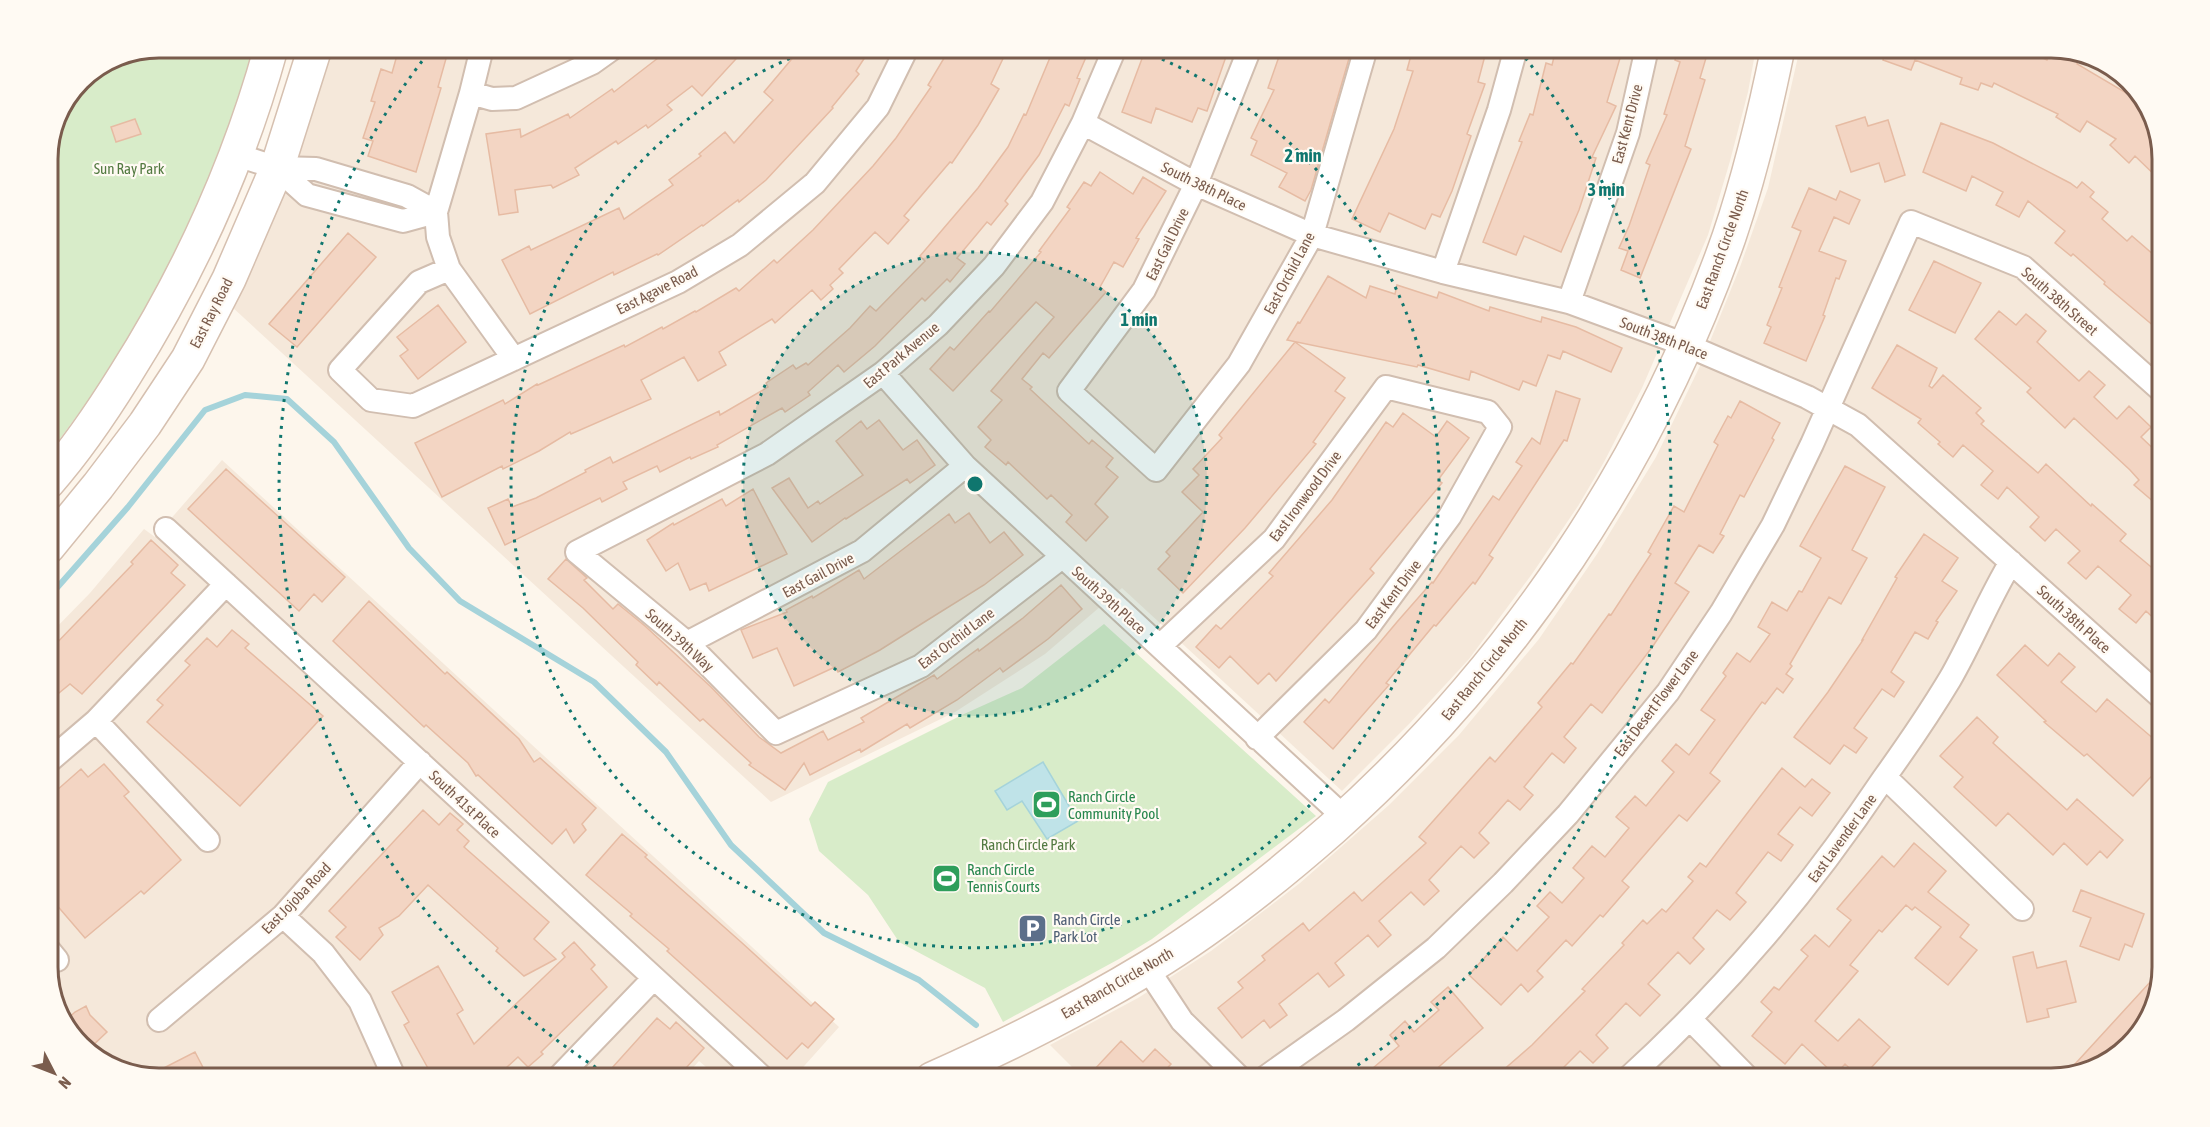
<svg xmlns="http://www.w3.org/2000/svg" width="2210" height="1127" font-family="'Asap Condensed',sans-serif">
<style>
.residential{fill:#f5e8da}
.green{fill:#d8ecc9}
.water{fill:#bfe3e8;stroke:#a5d3da;stroke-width:1.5}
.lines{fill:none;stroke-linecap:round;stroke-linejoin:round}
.stream{stroke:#a5d3da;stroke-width:6}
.building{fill:#f3d5c3;stroke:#e6bba3;stroke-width:1.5}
.street-casing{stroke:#d1beb0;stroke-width:26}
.secondary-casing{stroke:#d6c0b0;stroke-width:36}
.street{stroke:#fff;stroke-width:22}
.secondary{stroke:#fff;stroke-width:33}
.ring{fill:none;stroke:#0f766e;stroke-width:3;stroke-dasharray:3 6}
.labels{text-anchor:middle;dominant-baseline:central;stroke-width:4.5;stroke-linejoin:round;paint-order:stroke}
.street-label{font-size:15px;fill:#7a5c4d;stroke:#fffaf3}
.park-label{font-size:15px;fill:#537a41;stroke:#fffaf3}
.leisure-label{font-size:15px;fill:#27864d;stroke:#fffaf3;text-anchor:start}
.service-label{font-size:15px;fill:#4e5e75;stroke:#fffaf3;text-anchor:start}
.rim{fill:none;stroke:#7a5c4d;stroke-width:3}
.centre{fill:#0f766e;stroke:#fffaf3;stroke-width:3}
.ring-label{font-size:18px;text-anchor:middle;font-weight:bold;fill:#0f766e;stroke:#fffaf3;stroke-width:4.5;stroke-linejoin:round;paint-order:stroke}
</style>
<rect width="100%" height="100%" fill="#fdf6ec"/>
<path class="residential" d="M331,48H1756L1748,92L1730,161L1708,235L1642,388L1604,462L1578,506L1532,574L1469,659L1409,724L1342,791L1122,588L1045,654L955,712L771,802L231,306L252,270L274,218L326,68Z
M1800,48H2050L2100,59L2143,97L2162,153V967L2151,1017L2112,1060L2051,1079H1084L1050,1045L1138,998L1211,951L1300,883L1389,805L1459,735L1539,639L1597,554L1656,457L1700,366L1740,267L1768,188Z
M222,460L839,1027L797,1074L792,1079H720L699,1061L683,1079H160L110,1068L67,1030L48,975V636L90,593L144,529L155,537Z"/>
<path class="green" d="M160,48H255L231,127L199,206L160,289L116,363L53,448L48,444V153L81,80L117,56Z
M1104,624L1316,816L1152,939L1119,959L1003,1022L985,988L899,942L868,895L819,851L809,819L828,782L964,714L1022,688Z"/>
<path class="water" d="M1043,762L1078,821L1047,839L1022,801L1007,810L995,791Z"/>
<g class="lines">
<path class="stream" d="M48,598L128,507L205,410L245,395L287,399L334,442L409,548L460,601L594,682L666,752L731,845L824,933L919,980L976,1025"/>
</g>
<path class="building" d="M399,48H449L438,87L441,88L416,172L368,156L373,141L363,138L375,102L371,101L381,69L392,73Z
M667,48H746L702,96L692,86L667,105L672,110L648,128L646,125L618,144L616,141L575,168L579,175L553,188L551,185L515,190L518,212L499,215L486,134L520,129L521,137L568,114L570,118L612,89L614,92L658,58Z
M801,48H871L856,71L859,74L832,107L833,108L766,180L739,202L738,200L703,226L702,225L658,255L657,254L614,275L613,272L530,314L502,260L529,246L531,250L619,208L624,219L673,185L669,180L701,156L699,154L725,132L734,143L773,100L764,92Z
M950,48H1008L991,84L999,89L978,125L952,163L950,162L904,216L909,220L888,244L875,232L839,269L843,273L830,285L833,289L821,300L812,290L775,323L772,319L719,352L726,365L698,381L684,357L641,380L651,399L571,434L570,432L539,451L503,469L502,466L442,497L415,443L503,400L505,404L537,384L538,385L624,345L625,347L662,327L663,329L695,311L696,312L736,288L739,291L774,260L777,263L813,230L873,166L896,138L931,87L928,85Z
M1054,48H1090L1077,78L1080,79L1069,106L1065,104L1039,155L1005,201L1008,204L991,225L987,222L957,258L965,264L950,282L947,279L925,301L922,298L875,346L844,372L838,365L808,392L810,395L785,412L782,408L717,445L718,447L691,459L690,457L660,472L657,466L623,482L627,489L602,502L600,498L505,545L488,508L508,499L512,507L536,498L586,472L585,470L610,457L613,463L719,411L720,415L768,387L766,383L793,365L796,369L806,363L808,365L850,328L870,306L876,311L925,261L920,256L978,188L1008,147L1024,114L1026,115Z
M1146,48H1229L1207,111L1198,108L1192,122L1156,108L1151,123L1122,112Z
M1282,48H1352L1311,190L1305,201L1279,187L1287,173L1251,155L1257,141L1251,138L1274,90L1268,88Z
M1413,48H1438L1458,54L1460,48H1487L1478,82L1485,84L1467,134L1471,136L1452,191L1440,217L1432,214L1425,229L1389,213L1380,232L1352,219L1394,129L1413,71L1407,70Z
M1592,48H1623L1607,102L1616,106L1592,157L1596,158L1579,210L1561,252L1524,236L1516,255L1483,242L1522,142L1519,141L1530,114L1533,115L1546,63L1552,65L1556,49L1589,58Z
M1679,48H1709L1700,78L1705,80L1685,146L1691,149L1640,278L1621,270L1628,251L1619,248L1629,226L1650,165L1646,163L1667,115L1664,114L1680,62L1675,60Z
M1887,48H2021L2047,60L2052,48L2078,60L2077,64L2145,104L2162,153V182L2135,156L2129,163L2110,145L2116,139L2087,121L2080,132L2056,117L2058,114L1994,83L1992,87L1981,83L1978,90L1960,84L1962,78L1915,60L1911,70L1883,60Z
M1865,117L1868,126L1888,120L1905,175L1885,182L1879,163L1851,172L1836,126Z
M135,119L141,134L116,142L111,127Z
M1941,123L1993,143L2070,183L2077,188L2082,182L2094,192L2090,197L2108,212L2102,219L2127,241L2132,236L2162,262V333L2104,284L2105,282L2073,254L2071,256L2055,243L2065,231L2028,201L2019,217L1996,205L2003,192L1972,176L1966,191L1923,172Z
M1100,172L1133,194L1143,177L1166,191L1136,238L1139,239L1123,267L1114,262L1100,287L1106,292L1049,358L1043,353L1022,379L1032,387L1030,389L1089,444L1092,440L1113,458L1106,467L1118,477L1095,504L1108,517L1086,541L1066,522L1072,515L1051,495L1047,499L1008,462L1006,465L985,447L991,440L978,427L1002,400L991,391L1054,317L1036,302L953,391L930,369L950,347L954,350L989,311L990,312L1041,252L1039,251L1070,209L1067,207L1084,182L1091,186Z
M1809,188L1836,200L1840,191L1860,200L1849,224L1834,217L1819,251L1846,261L1839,279L1836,278L1823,315L1825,316L1806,361L1764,343L1771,327L1767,325L1782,288L1779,287L1801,231L1792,227Z
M348,233L376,257L297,347L269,324Z
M1934,261L1981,283L1955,333L1909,310Z
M1328,276L1366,298L1370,286L1395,294L1397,285L1437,298L1439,292L1489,311L1490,307L1541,322L1542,317L1576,327L1622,348L1611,372L1563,351L1560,359L1548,355L1536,386L1523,381L1519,390L1471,371L1469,380L1418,365L1417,367L1287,340L1298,322L1300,323Z
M438,305L466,342L418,379L400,356L408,350L397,337Z
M1999,311L2016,325L2026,314L2046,331L2037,342L2079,381L2089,371L2105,385L2094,397L2117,419L2129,406L2151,427L2141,437L2162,457V495L2155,503L2134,485L2139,480L2130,470L2074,418L2065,428L2027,392L2031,388L1975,339Z
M1295,342L1345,378L1335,391L1345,398L1313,442L1316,444L1245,528L1183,593L1158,569L1170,556L1166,552L1203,512L1182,492L1199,475L1193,469L1222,438L1219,435Z
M1897,345L1937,368L1929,386L1932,388L1943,375L1981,408L1976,413L1984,421L1981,424L2038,473L2046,464L2091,506L2092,504L2126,534L2120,541L2162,576V626L2146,611L2136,623L2119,609L2131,595L2098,566L2086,579L2068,563L2080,551L2056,529L2045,541L2030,527L2039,517L2007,487L1998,499L1981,485L1993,471L1963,445L1953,457L1938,444L1940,442L1918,423L1921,419L1872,388Z
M1556,391L1580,399L1567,441L1564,440L1489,555L1493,558L1475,584L1473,582L1436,626L1434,625L1386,683L1389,685L1333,749L1304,722L1325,699L1329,703L1397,622L1432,582L1433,583L1493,496L1499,500L1522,466L1516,462L1532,438L1540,444Z
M1740,401L1780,423L1772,438L1774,440L1744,497L1740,495L1720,534L1724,536L1713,553L1699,545L1675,583L1689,592L1653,646L1602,713L1591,704L1564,737L1576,748L1564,763L1552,753L1524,787L1533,795L1520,810L1508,800L1479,833L1489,843L1474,858L1461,846L1429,880L1439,891L1424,905L1411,892L1379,921L1391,935L1378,947L1368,935L1335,963L1344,975L1329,987L1318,973L1279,1004L1287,1015L1270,1028L1264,1020L1242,1038L1218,1008L1243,988L1238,982L1265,960L1262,956L1303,923L1309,931L1354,892L1362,901L1426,843L1419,837L1490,757L1495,762L1542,707L1538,703L1571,663L1573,664L1609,614L1611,615L1651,554L1648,552L1674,506L1684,512L1718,445L1714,442L1728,416L1731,418Z
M1403,413L1436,437L1447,421L1469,438L1438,480L1442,483L1370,569L1374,573L1276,681L1269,673L1258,684L1230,656L1219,668L1196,647L1216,625L1221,629L1273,576L1269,573L1332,500L1386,422L1393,427Z
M879,420L903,450L917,440L935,465L910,483L907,479L846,519L845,518L812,542L772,488L789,478L808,508L818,501L820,504L863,475L836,441L861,421L867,429Z
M1845,466L1885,487L1852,550L1867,558L1841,604L1829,597L1790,664L1792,666L1786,674L1793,679L1783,693L1777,688L1765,704L1762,702L1710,773L1720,781L1687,821L1679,815L1622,881L1629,887L1603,917L1600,915L1572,946L1566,940L1537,971L1543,977L1528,992L1521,984L1501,1005L1469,975L1503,937L1517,951L1549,917L1537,906L1550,892L1562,903L1584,878L1573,868L1592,846L1605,857L1629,828L1616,817L1635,796L1646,806L1674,772L1662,761L1676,744L1689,755L1715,720L1701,710L1726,676L1723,673L1737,653L1750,662L1770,634L1758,627L1772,602L1787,611L1799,591L1802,592L1821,558L1800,546Z
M226,469L345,577L322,602L314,594L299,611L188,509Z
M753,489L787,554L709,591L706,583L690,590L678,563L666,571L647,540L673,523L674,525L722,499L726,506Z
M969,513L990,543L1004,532L1023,555L984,585L926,621L880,650L838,672L835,667L794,686L777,648L753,658L741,630L787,612L786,610L812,596L813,598L859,570L864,579L949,514L955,523Z
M1924,534L1958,558L1942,581L1957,591L1936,621L1938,622L1928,639L1915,632L1891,672L1904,682L1894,697L1882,689L1854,728L1867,738L1856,753L1844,745L1830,764L1794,737L1828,692L1863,640H1862L1897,578L1895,577Z
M151,540L178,565L171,573L185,585L82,694L70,684L48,702V652L133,564L131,562Z
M566,559L587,578L584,580L613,609L618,604L645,626L711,687L759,737L781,753L823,731L828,740L864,722L861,718L934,675L937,679L978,649L979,651L1023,618L1061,585L1082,609L1048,639L1003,672L1000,668L957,700L910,728L907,724L861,752L860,749L810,775L804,763L785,790L749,765L751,763L703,719L700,721L659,682L657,685L636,665L638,662L583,608L548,579Z
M369,601L445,674L447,672L519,739L534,762L540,758L596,808L582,824L586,830L574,843L566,829L552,844L478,775L476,776L468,763L426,725L424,727L333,641Z
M232,630L249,644L245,648L323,716L240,806L147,722L163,705L157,700L190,665L185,661L207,638L217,647Z
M2025,645L2048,666L2059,653L2075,667L2061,682L2096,712L2107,699L2162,746V765L2133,796L2087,754L2084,756L2044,722L2046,721L1997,675Z
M1977,717L1998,737L1993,743L2067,810L2077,799L2123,840L2107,858L2100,851L2087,865L2064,843L2053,855L2008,813L1996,826L1954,787L1963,777L1940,756Z
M104,764L129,792L124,796L181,860L144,894L141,891L85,938L48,895V798L81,769L88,777Z
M1782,768L1805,787L1812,779L1830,793L1812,816L1800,807L1778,834L1793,845L1781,861L1768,852L1736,893L1746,902L1730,920L1717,910L1693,938L1704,949L1690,964L1678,952L1648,984L1660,995L1640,1016L1626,1003L1596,1035L1608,1048L1593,1063L1580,1051L1552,1079H1493L1532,1045L1585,991L1582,989L1624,945L1622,943L1643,920L1647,924L1662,909L1666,912L1693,881L1688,877L1700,863L1706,867Z
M423,810L439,825L450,813L463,824L457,830L469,841L464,847L549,922L534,939L556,959L524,976L496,951L498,948L428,885L399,916L379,928L383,935L360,960L336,937L346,927L329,911Z
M622,834L647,855L645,857L741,942L811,1006L815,1002L834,1019L808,1048L802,1043L787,1059L667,951L669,949L630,916L632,914L586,875Z
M1914,843L1946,871L1928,892L1969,925L1960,937L1977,950L1948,985L1915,958L1941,927L1915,907L1912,910L1906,905L1882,932L1879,930L1850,965L1858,971L1815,1021L1838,1041L1859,1019L1890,1047L1861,1079L1845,1064L1835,1075L1802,1044L1785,1064L1752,1036L1772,1012L1761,1002L1774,987L1779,990L1808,956L1801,950L1815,935L1829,947L1851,920L1837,909L1882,856L1894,867Z
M2081,890L2144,914L2132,947L2125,944L2119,960L2080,946L2091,918L2073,911Z
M574,942L595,965L591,969L607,987L541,1052L543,1054L528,1067L518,1057L494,1079H434L404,1025L409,1022L392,992L438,966L463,1010L457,1014L474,1044L565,957L562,953Z
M2033,952L2037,968L2066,961L2076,1002L2047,1009L2049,1017L2027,1022L2013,957Z
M2162,969L2151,1017L2112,1060L2065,1075Z
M1448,987L1483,1028L1425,1079H1360L1399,1046L1390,1035L1405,1021L1414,1032L1439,1010L1431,1002Z
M86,1006L90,1015L107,1032L89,1049L67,1030L64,1022L75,1012Z
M657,1018L670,1029L676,1022L704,1048L676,1079H602Z
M1121,1041L1143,1062L1155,1049L1171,1064L1159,1077L1161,1079H1102L1093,1071Z
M195,1052L209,1079H159L148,1076Z"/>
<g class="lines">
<defs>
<path id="street" d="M482,48L471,93L436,212L438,237L449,269L514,359
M1250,48L1196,184L1144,290L1069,391L1156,470L1239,364L1312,235L1366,48
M471,93L492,99L516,98L592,63L613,48
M1083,123L1196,184L1312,235L1443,272L1569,302L1686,345L1807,397L1858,425L2162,698
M237,155L277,168L316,169L407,196L436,212
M277,168L307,195L403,221L436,212
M449,269L419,282L340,370L371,400L413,406L678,282L740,245L815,183L878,107L907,48
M1443,272L1499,110L1516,48
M1569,302L1628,133L1647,48
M883,373L965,466L1344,817
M166,529L764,1079
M1062,557L921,666L776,733L687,643L577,552L767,454L883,373L938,325L994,266L1042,202L1083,123L1115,48
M687,643L862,551L965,466
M1160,646L1274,539L1386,387L1488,412L1500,427L1450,516L1366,630L1257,738
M96,721L208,840
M48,762L96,721L226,584
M1885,777L2022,909
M283,916L323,953L360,1001L395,1079
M48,949L57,960
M1147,968L1182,1021L1241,1079
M159,1020L283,916L420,762
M1691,1020L1749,1079
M557,1079L654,978
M1263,1079L1346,1020L1436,948L1503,883L1568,814L1668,692L1721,613L1773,525L1812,444L1911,222L2023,267L2162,391
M1627,1079C1728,987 1808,891 1884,778C1907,746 1929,714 1950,679C1972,641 1988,600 2011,562"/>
<path id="secondary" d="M48,482C77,449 102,412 125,375C189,274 239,164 271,48
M48,547L98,486L145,424L188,359L229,279L277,168L315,48
M932,1079C1006,1046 1080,1009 1149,967C1215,927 1275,879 1333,828C1513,667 1649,465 1729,237C1750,175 1765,112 1778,48"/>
</defs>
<use href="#street" class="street-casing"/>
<use href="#secondary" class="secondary-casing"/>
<use href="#street" class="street"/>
<use href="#secondary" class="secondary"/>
</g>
<circle cx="975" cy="484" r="232" fill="#0f766e" fill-opacity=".12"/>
<g class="ring">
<circle cx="975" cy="484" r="232"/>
<path d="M1137 49A464 464 0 1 1 813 49"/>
<path d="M611 1077A696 696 0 0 1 430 51M1520 51A696 696 0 0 1 1339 1077"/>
</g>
<defs>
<symbol id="stadium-square" viewBox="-11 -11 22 22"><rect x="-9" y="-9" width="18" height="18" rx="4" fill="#2e9e5b" stroke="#fffaf3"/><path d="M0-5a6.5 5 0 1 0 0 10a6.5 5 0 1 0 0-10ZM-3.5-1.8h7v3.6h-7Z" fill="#fff"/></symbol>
<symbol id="parking-square" viewBox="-11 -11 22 22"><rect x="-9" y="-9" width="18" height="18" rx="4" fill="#5c6f8a" stroke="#fffaf3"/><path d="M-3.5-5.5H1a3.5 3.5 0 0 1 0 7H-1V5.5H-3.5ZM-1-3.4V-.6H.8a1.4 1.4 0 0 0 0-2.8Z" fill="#fff"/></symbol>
</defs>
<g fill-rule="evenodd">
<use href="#stadium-square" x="1030" y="788" width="33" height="33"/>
<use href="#stadium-square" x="930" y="862" width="33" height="33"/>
<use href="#parking-square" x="1016" y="912" width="33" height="33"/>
</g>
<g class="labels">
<g class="street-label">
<text transform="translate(1627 124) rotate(-75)">East Kent Drive</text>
<text transform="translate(1204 186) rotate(26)">South 38th Place</text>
<text transform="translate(1167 244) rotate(-64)">East Gail Drive</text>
<text transform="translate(1722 249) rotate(-70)">East Ranch Circle North</text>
<text transform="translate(1289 273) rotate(-62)">East Orchid Lane</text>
<text transform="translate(657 290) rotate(-27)">East Agave Road</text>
<text transform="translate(2060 301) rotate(41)">South 38th Street</text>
<text transform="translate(211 313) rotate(-63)">East Ray Road</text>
<text transform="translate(1664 338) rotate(21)">South 38th Place</text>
<text transform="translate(901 355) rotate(-40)">East Park Avenue</text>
<text transform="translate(1305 496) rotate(-53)">East Ironwood Drive</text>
<text transform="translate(818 575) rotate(-28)">East Gail Drive</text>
<text transform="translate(1393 594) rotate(-53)">East Kent Drive</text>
<text transform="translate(1109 600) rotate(42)">South 39th Place</text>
<text transform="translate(2074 619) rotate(42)">South 38th Place</text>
<text transform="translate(956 638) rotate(-37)">East Orchid Lane</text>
<text transform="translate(680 640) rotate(42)">South 39th Way</text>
<text transform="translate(1484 669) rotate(-51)">East Ranch Circle North</text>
<text transform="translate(1656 703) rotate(-53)">East Desert Flower Lane</text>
<text transform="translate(465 804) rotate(43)">South 41st Place</text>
<text transform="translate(1842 838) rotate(-54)">East Lavender Lane</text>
<text transform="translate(296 898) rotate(-46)">East Jojoba Road</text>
<text transform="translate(1117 983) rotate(-30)">East Ranch Circle North</text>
</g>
<g class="park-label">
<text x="129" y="168">Sun Ray Park</text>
<text x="1028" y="844">Ranch Circle Park</text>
</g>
<g class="leisure-label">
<text x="1068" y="796">Ranch Circle<tspan x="1068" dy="17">Community Pool</tspan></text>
<text x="967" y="869">Ranch Circle<tspan x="967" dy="17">Tennis Courts</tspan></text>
</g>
<g class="service-label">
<text x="1053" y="919">Ranch Circle<tspan x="1053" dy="17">Park Lot</tspan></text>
</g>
</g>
<path d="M0 0H2210V1127H0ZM159 58H2051A101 101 0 0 1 2152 159V967A101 101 0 0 1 2051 1068H159A101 101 0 0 1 58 967V159A101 101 0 0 1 159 58Z" fill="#fffaf3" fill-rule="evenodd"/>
<path class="rim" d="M159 58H2051A101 101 0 0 1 2152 159V967A101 101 0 0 1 2051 1068H159A101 101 0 0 1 58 967V159A101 101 0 0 1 159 58Z"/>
<circle cx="975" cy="484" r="9" class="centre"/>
<g class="ring-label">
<text x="1303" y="162">2 min</text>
<text x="1606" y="196">3 min</text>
<text x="1139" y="326">1 min</text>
</g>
<g transform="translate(54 1073) rotate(132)" stroke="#fffaf3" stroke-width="4.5" paint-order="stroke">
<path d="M0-4.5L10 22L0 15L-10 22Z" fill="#7a5c4d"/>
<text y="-9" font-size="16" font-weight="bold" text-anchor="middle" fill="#7a5c4d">N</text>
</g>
</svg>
